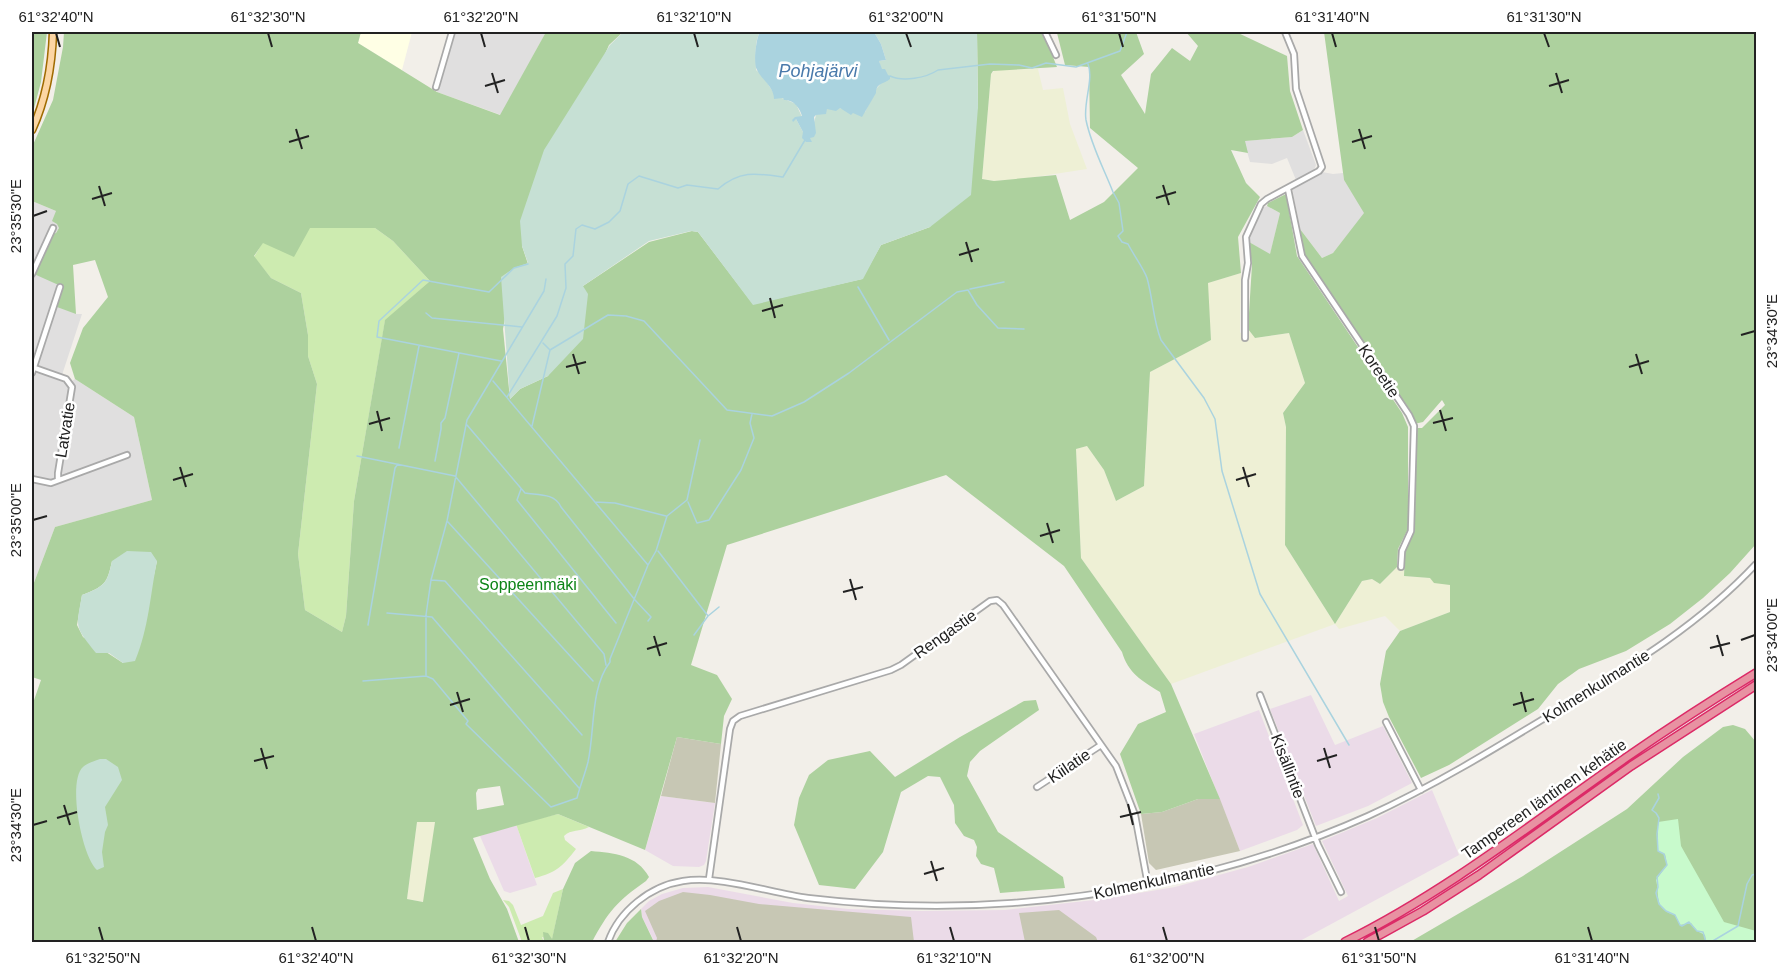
<svg xmlns="http://www.w3.org/2000/svg" width="1788" height="974" font-family="Helvetica,sans-serif">
<style>
.residential{fill:#e0dfdf}
.industrial{fill:#ebdbe8}
.education{fill:#ffffe5}
.construction{fill:#c7c7b4}
.farmland{fill:#eef0d5}
.grass{fill:#cdebb0}
.forest{fill:#add19e;fill-rule:evenodd}
.wetland{fill:#c6e0d4}
.park{fill:#c8facc}
.water{fill:#aad3df}
.lines{fill:none;stroke-linecap:round;stroke-linejoin:round}
.stream{stroke:#aad3df;stroke-width:1.5}
.minor-casing{stroke:#a9a9a9;stroke-width:8}
.major-casing{stroke:#a06b00;stroke-width:9}
.highway-casing{stroke:#dc2a67;stroke-width:10}
.minor{stroke:#fff;stroke-width:4.5}
.major{stroke:#fcd6a4;stroke-width:6}
.highway{stroke:#e892a2;stroke-width:7}
.ticks{fill:none;stroke:#222;stroke-width:2}
.labels{text-anchor:middle;dominant-baseline:central;stroke-width:5;stroke-linejoin:round;paint-order:stroke}
.street-label{font-size:16px;fill:#222;stroke:#fff}
.park-label{font-size:16px;fill:#0c8416;stroke:#fff}
.water-label{font-size:18px;font-style:italic;fill:#4a7aab;stroke:#fff}
.neatline{fill:none;stroke:#222;stroke-width:2}
.ticks-label{font-size:15px;text-anchor:middle;fill:#222}
</style>
<rect width="100%" height="100%" fill="#f2efe9"/>
<path class="residential" d="M454,32H546L501,115L437,92Z
M1303,130L1316,165L1314,170L1296,180L1287,158L1272,164L1250,162L1244,141L1292,137Z
M1322,172L1333,174L1343,173L1344,180L1365,213L1333,253L1322,258L1300,229L1292,188Z
M32,201L56,211L59,228L56,233L64,287L76,314H82L62,375L32,365Z
M1267,206L1280,213L1270,255L1249,242L1248,236L1262,208Z
M32,370L68,384L75,379L134,417L152,500L55,527L32,588Z"/>
<path class="industrial" d="M1311,695L1335,745L1383,726L1412,783L1368,806L1316,826L1270,709Z
M1259,710L1303,825L1297,830L1240,851L1194,734Z
M1432,790L1459,855L1298,942H647L653,939L642,917L641,909L649,901L662,894L683,888L708,887L793,903L848,909L922,911L1005,910L1103,899L1175,887L1248,867L1313,844L1339,901L1348,896L1322,841L1377,818Z
M661,796L715,803L706,861L704,865L699,867L673,866L645,850Z
M516,824L537,885L510,893L504,891L480,836Z"/>
<path class="education" d="M361,32H412L402,70L358,43Z"/>
<path class="construction" d="M677,737L721,744L715,803L661,796Z
M1198,799H1220L1240,851L1156,870L1149,863L1141,814L1162,812Z
M683,892L710,895L759,904L911,917L914,942H656L657,938L645,911L659,901Z
M1059,910L1096,937L1098,942H1025L1019,913Z"/>
<path class="farmland" d="M1038,69L1043,90L1063,88L1070,124L1087,169L1022,179L994,181L982,179L991,74L995,70Z
M1241,273L1240,333L1248,329L1255,338L1289,333L1305,383L1283,413L1286,427L1285,545L1335,624L1362,581L1372,579L1380,584L1397,567H1404V576L1431,578L1450,585V612L1400,631L1385,616L1339,629L1335,624L1171,684L1081,558L1076,449L1087,446L1104,470L1116,501L1144,486L1150,372L1211,340L1207,283Z
M417,822H435L424,902L407,899Z"/>
<path class="grass" d="M309,228H375L393,241L430,281L385,321L354,501L346,616L342,632L305,610L298,554L317,384L308,356V335L301,293L271,278L254,257L263,242Z
M558,814L589,827C580,832 571,829 564,836L565,840L576,849C562,867 557,872 535,878L516,824Z
M563,889L552,940L542,937L544,942H522L509,907L503,900L509,901L513,905L521,925L543,916L553,893Z"/>
<path class="forest" d="M32,32H47L41,82L32,116Z
M64,32H361L358,43L437,92L500,115L546,32H623L609,45L522,246L528,264L514,268L503,329L510,399L520,389L548,376L583,286L649,242L692,231L698,232L753,304L862,279L881,245L930,227L978,107L977,32H1043L1057,67L993,71L991,74L982,179L994,181L1056,175L1070,220L1104,202L1138,168L1090,128L1089,67L1065,65L1057,33L1136,32L1144,54L1121,75L1145,114L1151,74L1172,48L1190,61L1198,46L1186,32H1236L1287,56L1290,91L1303,130L1292,137L1245,141L1248,153L1231,150L1246,183L1260,197L1238,237L1241,273L1208,283L1211,340L1150,372L1144,486L1116,501L1104,470L1087,446L1076,449L1081,558L1171,684L1220,799H1198L1162,812L1141,814L1120,754L1138,724L1166,712L1160,692C1142,681 1128,673 1122,652L1064,566L946,475L727,545L691,665L717,675L732,699L724,716L721,744L677,737L645,850L558,814L473,838L490,879L507,909L519,942H32V706L41,680L32,677V588L55,527L152,500L134,417L75,379L70,363L83,328L108,297L95,260L73,265L76,314L57,307L63,287L34,274L50,235L56,233L59,228L57,224L52,221L56,211L32,201V147L53,100L63,47ZM310,228H375L393,241L430,281L385,320L354,501L346,616L342,632L305,610L298,554L317,384L308,356V335L301,293L271,278L254,256L263,243L294,257ZM112,561H157L154,575L123,663L83,637L77,625L82,595C105,586 107,584 112,561ZM500,786L504,805L477,810L476,793L478,789ZM417,822H435L423,902L407,899Z
M1324,32H1756V544L1730,573L1703,598L1670,624L1626,651L1579,669L1558,684L1538,709L1449,765L1421,778L1389,717L1383,702L1380,684L1386,651L1400,631L1450,612V585L1434,583L1430,578L1404,576L1405,550L1414,530L1415,428H1422L1445,405L1442,400L1423,422L1414,424L1408,407L1353,331L1304,254L1300,229L1322,258L1333,253L1364,213L1344,180Z
M1286,194L1297,256L1402,413L1408,427V529L1398,549L1397,567L1380,584L1372,579L1362,581L1335,624L1285,545L1286,427L1283,413L1305,383L1289,333L1255,338L1248,329L1252,265L1249,242L1270,254L1280,213L1267,206L1268,203Z
M1036,700L1039,710L980,751L970,762L967,776L998,832L1063,877L1065,888L1000,893L994,868L981,864L976,856L977,847L974,840L964,836L955,823L954,805L940,777L928,776L901,792L883,852L855,889L819,885L794,825L799,798L809,775L828,760L870,751L895,777L960,737L1024,701Z
M1733,725L1745,729L1756,742V942H1410L1523,876L1627,809L1683,757L1723,727Z
M591,851C614,853 637,855 649,877L646,881C617,901 608,912 592,942H544L543,932L548,933L552,939L563,889L575,863Z
M641,909L642,917L653,940L647,942H615L627,923Z"/>
<path class="wetland" d="M623,32H760C754,43 756,57 756,70L762,75L775,95L796,104L802,117L796,119L803,132L810,138L816,115L827,109L840,108L853,113L865,112L876,89L888,76L881,69L879,61L886,60L881,44L874,32H977L978,107L971,195L930,227L881,245L863,279L753,305L698,232L691,231L649,241L583,286L588,294L583,339L548,376L520,389L510,399L501,277L514,268L528,263L522,246L520,221L544,150L610,45Z
M127,551L151,552L157,561C150,596 149,627 135,661L123,663L109,653H96C74,626 76,628 82,595C105,586 107,584 112,561Z
M100,759H106L118,767L122,780L105,807L108,825L105,832L102,852L104,867L97,870C82,857 67,781 83,767C87,763 95,761 100,759Z"/>
<path class="park" d="M1678,819L1681,846L1724,922L1756,931V942H1706L1705,935L1697,931L1691,923L1680,925L1675,915C1653,909 1660,895 1656,880L1667,865L1665,854L1658,851V822Z"/>
<path class="water" d="M760,32H874L881,44L886,60L879,61L882,69H885L888,75L890,76V79C884,84 876,83 876,93L862,117L853,113L851,115L840,108L836,111L827,109L826,114L816,115L814,117L816,133L814,137L810,138L812,142H806L802,138L803,132L796,119L793,122L792,120L795,117L802,116C800,108 793,99 784,100L783,98L774,99C774,87 762,80 757,70C753,64 756,38 760,32Z"/>
<g class="lines">
<path class="stream" d="M1088,64C1094,79 1083,103 1086,120C1091,145 1104,169 1113,192L1119,203L1123,231L1118,236L1122,242L1128,244C1133,254 1144,269 1147,278C1153,299 1153,320 1161,340L1204,398L1215,419L1222,471L1260,594L1349,745
M890,76C903,82 926,78 938,70L990,64L1019,65L1032,68L1046,63L1076,67L1120,51L1127,32
M858,287L889,340
M970,289L1004,282
M426,313L432,318L522,327
M550,350L608,315L626,316L644,321L727,410L772,416L804,402L849,373L957,292L968,290L977,305L998,328L1024,329
M501,361L377,337L379,321L423,280L489,292L514,268L528,264
M493,381L648,565
M507,397L557,316L566,288L565,264L573,256L576,229L582,225L595,229L609,222L620,211L628,184L639,176L678,188L687,185L718,189C740,170 756,173 783,177L805,140
M467,425L525,493C538,495 555,493 561,507L635,600L651,617L648,621
M532,426L550,350L543,343
M399,448L419,346
M357,456L455,476L604,654L606,665
M435,461L441,429V423L445,418L459,353
M521,489L517,500L616,623
M595,502L615,503L666,516
M688,502L697,523L709,520L741,470L754,438L750,423L752,414
M448,522L593,681
M658,551L708,616
M431,580L445,581L582,735
M387,613L432,617L579,788
M368,625L395,468L398,464
M694,635L708,616L719,607
M426,675V615L431,580L447,521L467,420L544,291L546,279
M363,681L426,676L433,679L468,721L466,724L551,807L577,798C580,786 585,774 588,762C595,731 590,688 610,662V659L648,565L656,551L667,516L687,500L700,440
M1658,794L1659,798L1652,810L1656,813L1659,818L1657,834L1658,851L1664,854L1667,865L1657,877L1658,887L1656,893L1659,904L1666,911L1675,915L1680,925L1682,926L1689,922L1697,931L1703,932L1706,942
M1711,942L1738,926L1747,884L1752,875L1756,874"/>
<defs>
<path id="minor" d="M1045,32L1056,55
M436,87L452,32
M1288,189L1302,256L1409,415L1414,426L1411,531L1402,551L1401,567
M32,274L53,228
M1245,338V280L1248,263L1246,237L1261,204L1267,199L1319,171L1322,167L1296,89L1294,54L1285,32
M32,367L66,379L72,387L58,473V480
M32,373L60,287
M32,479L51,483L127,455
M1260,695L1318,845L1341,892
M1386,722L1421,790
M1037,787L1101,745
M709,879L730,729L733,721L740,716L891,670L901,665L990,601L997,600L1003,605L1116,766L1135,815L1148,885
M608,942C619,911 650,886 683,881C721,875 770,893 808,898C875,906 945,908 1012,903C1134,894 1256,866 1368,816C1436,785 1499,746 1563,707C1632,665 1700,624 1756,564"/>
<path id="major" d="M32,130C46,99 52,66 53,32"/>
<path id="highway" d="M1345,942C1446,892 1534,822 1627,757C1669,728 1712,700 1756,673
M1367,942L1423,911L1479,875L1631,766L1756,685"/>
</defs>
<use href="#minor" class="minor-casing"/>
<use href="#major" class="major-casing"/>
<use href="#highway" class="highway-casing"/>
<use href="#minor" class="minor"/>
<use href="#major" class="major"/>
<use href="#highway" class="highway"/>
</g>
<path class="ticks" d="M56,33L60,47M268,33L272,47M481,33L485,47M694,33L698,47M906,33L911,47M1119,33L1123,47M1332,33L1336,47M1544,33L1549,47M492,73L498,93M1556,73L1562,93M485,86L505,80M1549,86L1569,80M296,129L302,149M1359,129L1365,149M289,142L309,136M1352,142L1372,136M1163,185L1169,205M99,186L105,206M1156,198L1176,192M92,199L112,193M33,216L47,211M966,242L972,262M959,255L979,249M770,298L775,318M762,311L783,305M1741,335L1755,331M573,354L579,374M1636,354L1642,374M566,367L586,362M1629,367L1649,361M1440,410L1446,431M377,411L382,431M1433,423L1453,418M369,424L390,418M180,467L186,487M1243,467L1249,487M173,480L193,474M1236,480L1256,474M33,520L47,516M1047,523L1053,543M1040,536L1060,530M850,579L856,600M843,592L863,587M1717,635L1723,656M654,636L660,656M1741,640L1755,635M1710,648L1730,643M647,649L667,643M457,692L463,712M1521,692L1526,712M450,705L470,699M1513,705L1534,699M261,748L267,769M1324,748L1330,768M254,761L274,756M1317,761L1337,755M1128,804L1133,825M64,805L70,825M1120,817L1141,812M57,818L77,812M33,825L47,821M931,861L937,881M924,874L944,868M99,927L103,941M312,927L316,941M525,927L529,941M737,927L741,941M950,927L954,941M1163,927L1167,941M1375,927L1379,941M1588,927L1592,941"/>
<g class="labels">
<g class="street-label">
<text transform="translate(1379 371) rotate(56)">Koreetie</text>
<text transform="translate(65 430) rotate(-81)">Latvatie</text>
<text transform="translate(945 634) rotate(-35)">Rengastie</text>
<text transform="translate(1596 686) rotate(-32)">Kolmenkulmantie</text>
<text transform="translate(1069 766) rotate(-34)">Kiilatie</text>
<text transform="translate(1288 766) rotate(69)">Kisällintie</text>
<text transform="translate(1544 799) rotate(-35)">Tampereen läntinen kehätie</text>
<text transform="translate(1154 881) rotate(-12)">Kolmenkulmantie</text>
</g>
<g class="park-label">
<text x="528" y="584">Soppeenmäki</text>
</g>
<g class="water-label">
<text x="818" y="71">Pohjajärvi</text>
</g>
</g>
<rect width="1788" height="974" fill="none" stroke="#ffffff" stroke-width="66"/>
<rect x="33" y="33" width="1722" height="908" class="neatline"/>
<g class="ticks-label">
<text x="56" y="22">61°32'40"N</text>
<text x="268" y="22">61°32'30"N</text>
<text x="481" y="22">61°32'20"N</text>
<text x="694" y="22">61°32'10"N</text>
<text x="906" y="22">61°32'00"N</text>
<text x="1119" y="22">61°31'50"N</text>
<text x="1332" y="22">61°31'40"N</text>
<text x="1544" y="22">61°31'30"N</text>
<text transform="translate(16 216) rotate(-90)" y="5">23°35'30"E</text>
<text transform="translate(1772 331) rotate(-90)" y="5">23°34'30"E</text>
<text transform="translate(16 520) rotate(-90)" y="5">23°35'00"E</text>
<text transform="translate(1772 635) rotate(-90)" y="5">23°34'00"E</text>
<text transform="translate(16 825) rotate(-90)" y="5">23°34'30"E</text>
<text x="103" y="963">61°32'50"N</text>
<text x="316" y="963">61°32'40"N</text>
<text x="529" y="963">61°32'30"N</text>
<text x="741" y="963">61°32'20"N</text>
<text x="954" y="963">61°32'10"N</text>
<text x="1167" y="963">61°32'00"N</text>
<text x="1379" y="963">61°31'50"N</text>
<text x="1592" y="963">61°31'40"N</text>
</g>
</svg>
